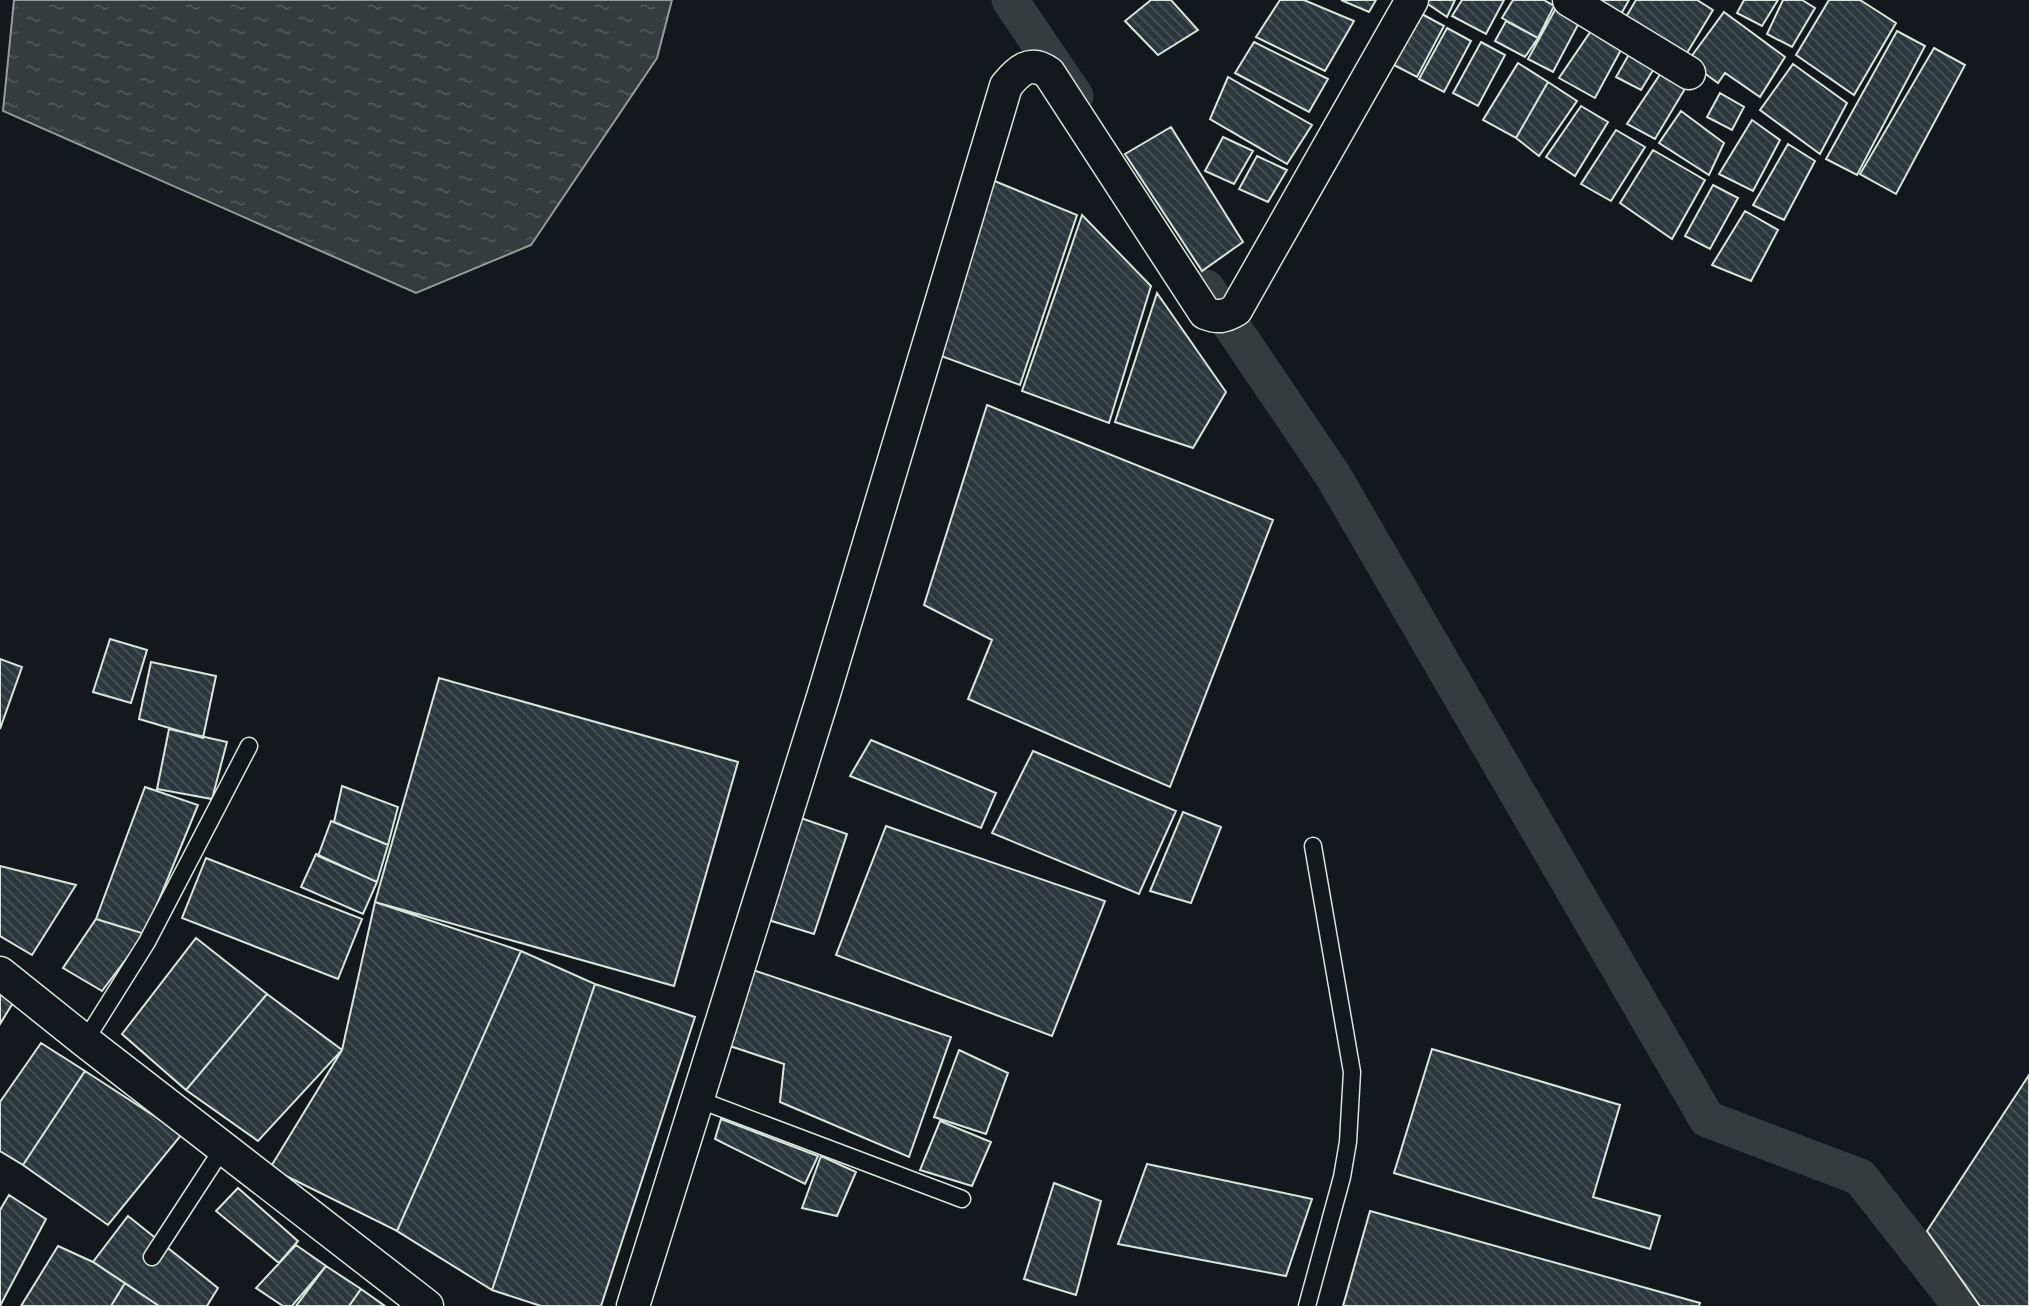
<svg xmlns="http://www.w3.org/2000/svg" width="2029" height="1306" font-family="Ubuntu,sans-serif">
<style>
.water{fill:url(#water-ripples);stroke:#939e99;stroke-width:2}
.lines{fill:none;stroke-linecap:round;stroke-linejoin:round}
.canal{stroke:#363b3e;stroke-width:37}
.building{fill:url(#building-back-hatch);stroke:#d8e6dc;stroke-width:2}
.service-casing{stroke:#d8e6dc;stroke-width:19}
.minor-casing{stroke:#d8e6dc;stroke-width:35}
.service{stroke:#14181c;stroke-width:16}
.minor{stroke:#14181c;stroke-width:32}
</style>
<defs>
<pattern id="water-ripples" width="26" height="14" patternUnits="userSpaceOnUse" patternTransform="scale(1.75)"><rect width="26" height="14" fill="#363b3e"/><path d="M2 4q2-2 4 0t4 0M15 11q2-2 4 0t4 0" fill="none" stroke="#525759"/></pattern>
<pattern id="building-back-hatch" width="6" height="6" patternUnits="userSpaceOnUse" patternTransform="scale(1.75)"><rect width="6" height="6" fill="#2c363c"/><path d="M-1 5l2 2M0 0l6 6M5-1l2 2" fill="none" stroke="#4a5358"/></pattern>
</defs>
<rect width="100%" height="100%" fill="#14181c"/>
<path class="water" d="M14,0H672L657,58L531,245L416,293L3,111Z"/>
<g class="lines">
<path class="canal" d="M1010,0L1075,96
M1206,288L1332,474L1707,1119L1860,1177L1961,1306"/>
</g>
<path class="building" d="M1151,0H1171L1198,30L1158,55L1125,21Z
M1280,0H1304L1354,21L1325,71L1256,37Z
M1341,0H1376L1369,12Z
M1422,0H1455L1447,17Z
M1462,0H1504L1486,34L1452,16Z
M1513,0H1544L1554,6L1538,38L1502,18Z
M1589,0H1629L1620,16Z
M1636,0H1697L1713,10L1684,58L1623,22Z
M1744,0H1778L1762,26L1737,13Z
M1783,0H1802L1815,8L1792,47L1767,34Z
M1829,0H1860L1896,23L1854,95L1796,55Z
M1556,8L1580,21L1553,72L1528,59Z
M1724,12L1785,57L1760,97L1725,73L1718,83L1688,61Z
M1420,13L1444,26L1417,77L1392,64Z
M1506,21L1538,38L1525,57L1495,41Z
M1447,28L1471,41L1444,92L1419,79Z
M1593,28L1622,48L1595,98L1559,78Z
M1897,31L1925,46L1857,175L1826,159Z
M1254,42L1328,79L1309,112L1235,73Z
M1481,42L1505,55L1478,106L1453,93Z
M1934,48L1965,65L1896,194L1860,174Z
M1632,49L1658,62L1641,90L1616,77Z
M1518,63L1548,82L1516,138L1483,120Z
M1793,64L1847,103L1820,154L1760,110Z
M1663,70L1689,82L1655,139L1627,124Z
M1228,77L1312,125L1287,164L1210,119Z
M1548,82L1577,101L1539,156L1516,138Z
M1720,93L1744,107L1732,130L1707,117Z
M1581,106L1608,122L1575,176L1546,157Z
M1681,111L1724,143L1709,175L1659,143Z
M1752,120L1780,140L1753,191L1719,174Z
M1171,127L1243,242L1202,271L1125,154Z
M1616,130L1645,147L1611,201L1581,184Z
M1223,137L1253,151L1234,184L1205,171Z
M1788,144L1815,161L1784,220L1753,205Z
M1653,150L1705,180L1672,239L1620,203Z
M1257,156L1287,170L1268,202L1239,189Z
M992,180L1077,215L1020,385L941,356Z
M1713,185L1738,198L1710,249L1685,236Z
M1745,211L1778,230L1751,281L1712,265Z
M1082,215L1151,286L1109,423L1022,391Z
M1157,293L1226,392L1193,448L1115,422Z
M987,405L1273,520L1170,787L968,699L992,640L924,605Z
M110,639L147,650L131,703L93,692Z
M0,659L22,667L0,729Z
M151,662L216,676L203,738L139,719Z
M439,678L738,762L674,986L375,902Z
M169,729L227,742L212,799L157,789Z
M871,740L996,793L981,828L850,776Z
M1033,751L1176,811L1139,894L992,833Z
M342,786L398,807L388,845L334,822Z
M145,787L198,805L145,934L96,919Z
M1183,812L1221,827L1191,903L1150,891Z
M795,816L847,834L814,934L765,919Z
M331,821L388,845L377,882L318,856Z
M886,826L1105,901L1052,1036L836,955Z
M316,854L377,882L363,914L301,887Z
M206,858L362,919L338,979L182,918Z
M0,866L76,885L32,955L0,936Z
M375,902L521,951L397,1231L270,1168L342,1050Z
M96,919L145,934L102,991L63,968Z
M196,938L267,994L186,1090L122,1034Z
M521,951L595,984L492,1290L397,1231Z
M750,969L951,1037L909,1157L780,1102L784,1064L727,1045Z
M595,984L695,1017L601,1306H541L492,1290Z
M0,986L16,998L0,1024Z
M267,994L342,1050L258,1141L186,1090Z
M41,1043L85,1071L23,1165L0,1151V1102Z
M1432,1049L1620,1105L1593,1197L1660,1216L1650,1249L1394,1173Z
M959,1050L1008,1073L986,1134L934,1117Z
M85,1071L182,1134L108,1225L23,1165Z
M2029,1075V1306H1980L1927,1231Z
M721,1119L818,1156L805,1184L715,1139Z
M940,1121L991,1142L972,1186L920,1170Z
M821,1156L856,1172L837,1216L802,1208Z
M1147,1164L1312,1199L1286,1276L1118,1244Z
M1054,1183L1101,1201L1076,1295L1024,1279Z
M238,1188L298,1241L279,1263L216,1211Z
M9,1195L46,1219L0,1306V1210Z
M1370,1211L1700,1303L1699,1306H1343Z
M128,1216L218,1288L207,1306H159L93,1262Z
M296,1245L326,1266L292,1306H283L256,1288Z
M58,1246L93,1262L125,1283L111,1306H21Z
M326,1266L361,1289L349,1306H296Z
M125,1283L159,1306H111Z
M361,1289L385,1306H349Z"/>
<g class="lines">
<defs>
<path id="service" d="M85,1041L147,942L249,746
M697,1099L962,1199
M152,1257L223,1148
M1307,1306L1342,1177L1348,1142L1352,1072L1313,846"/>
<path id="minor" d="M1569,0L1689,73
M0,973L85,1041L427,1306
M633,1306L823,697L1006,86C1018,71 1030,59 1049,73L1205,313C1218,318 1224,317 1236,310L1412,0"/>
</defs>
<use href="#service" class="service-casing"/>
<use href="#minor" class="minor-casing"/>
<use href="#service" class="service"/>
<use href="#minor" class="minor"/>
</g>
</svg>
